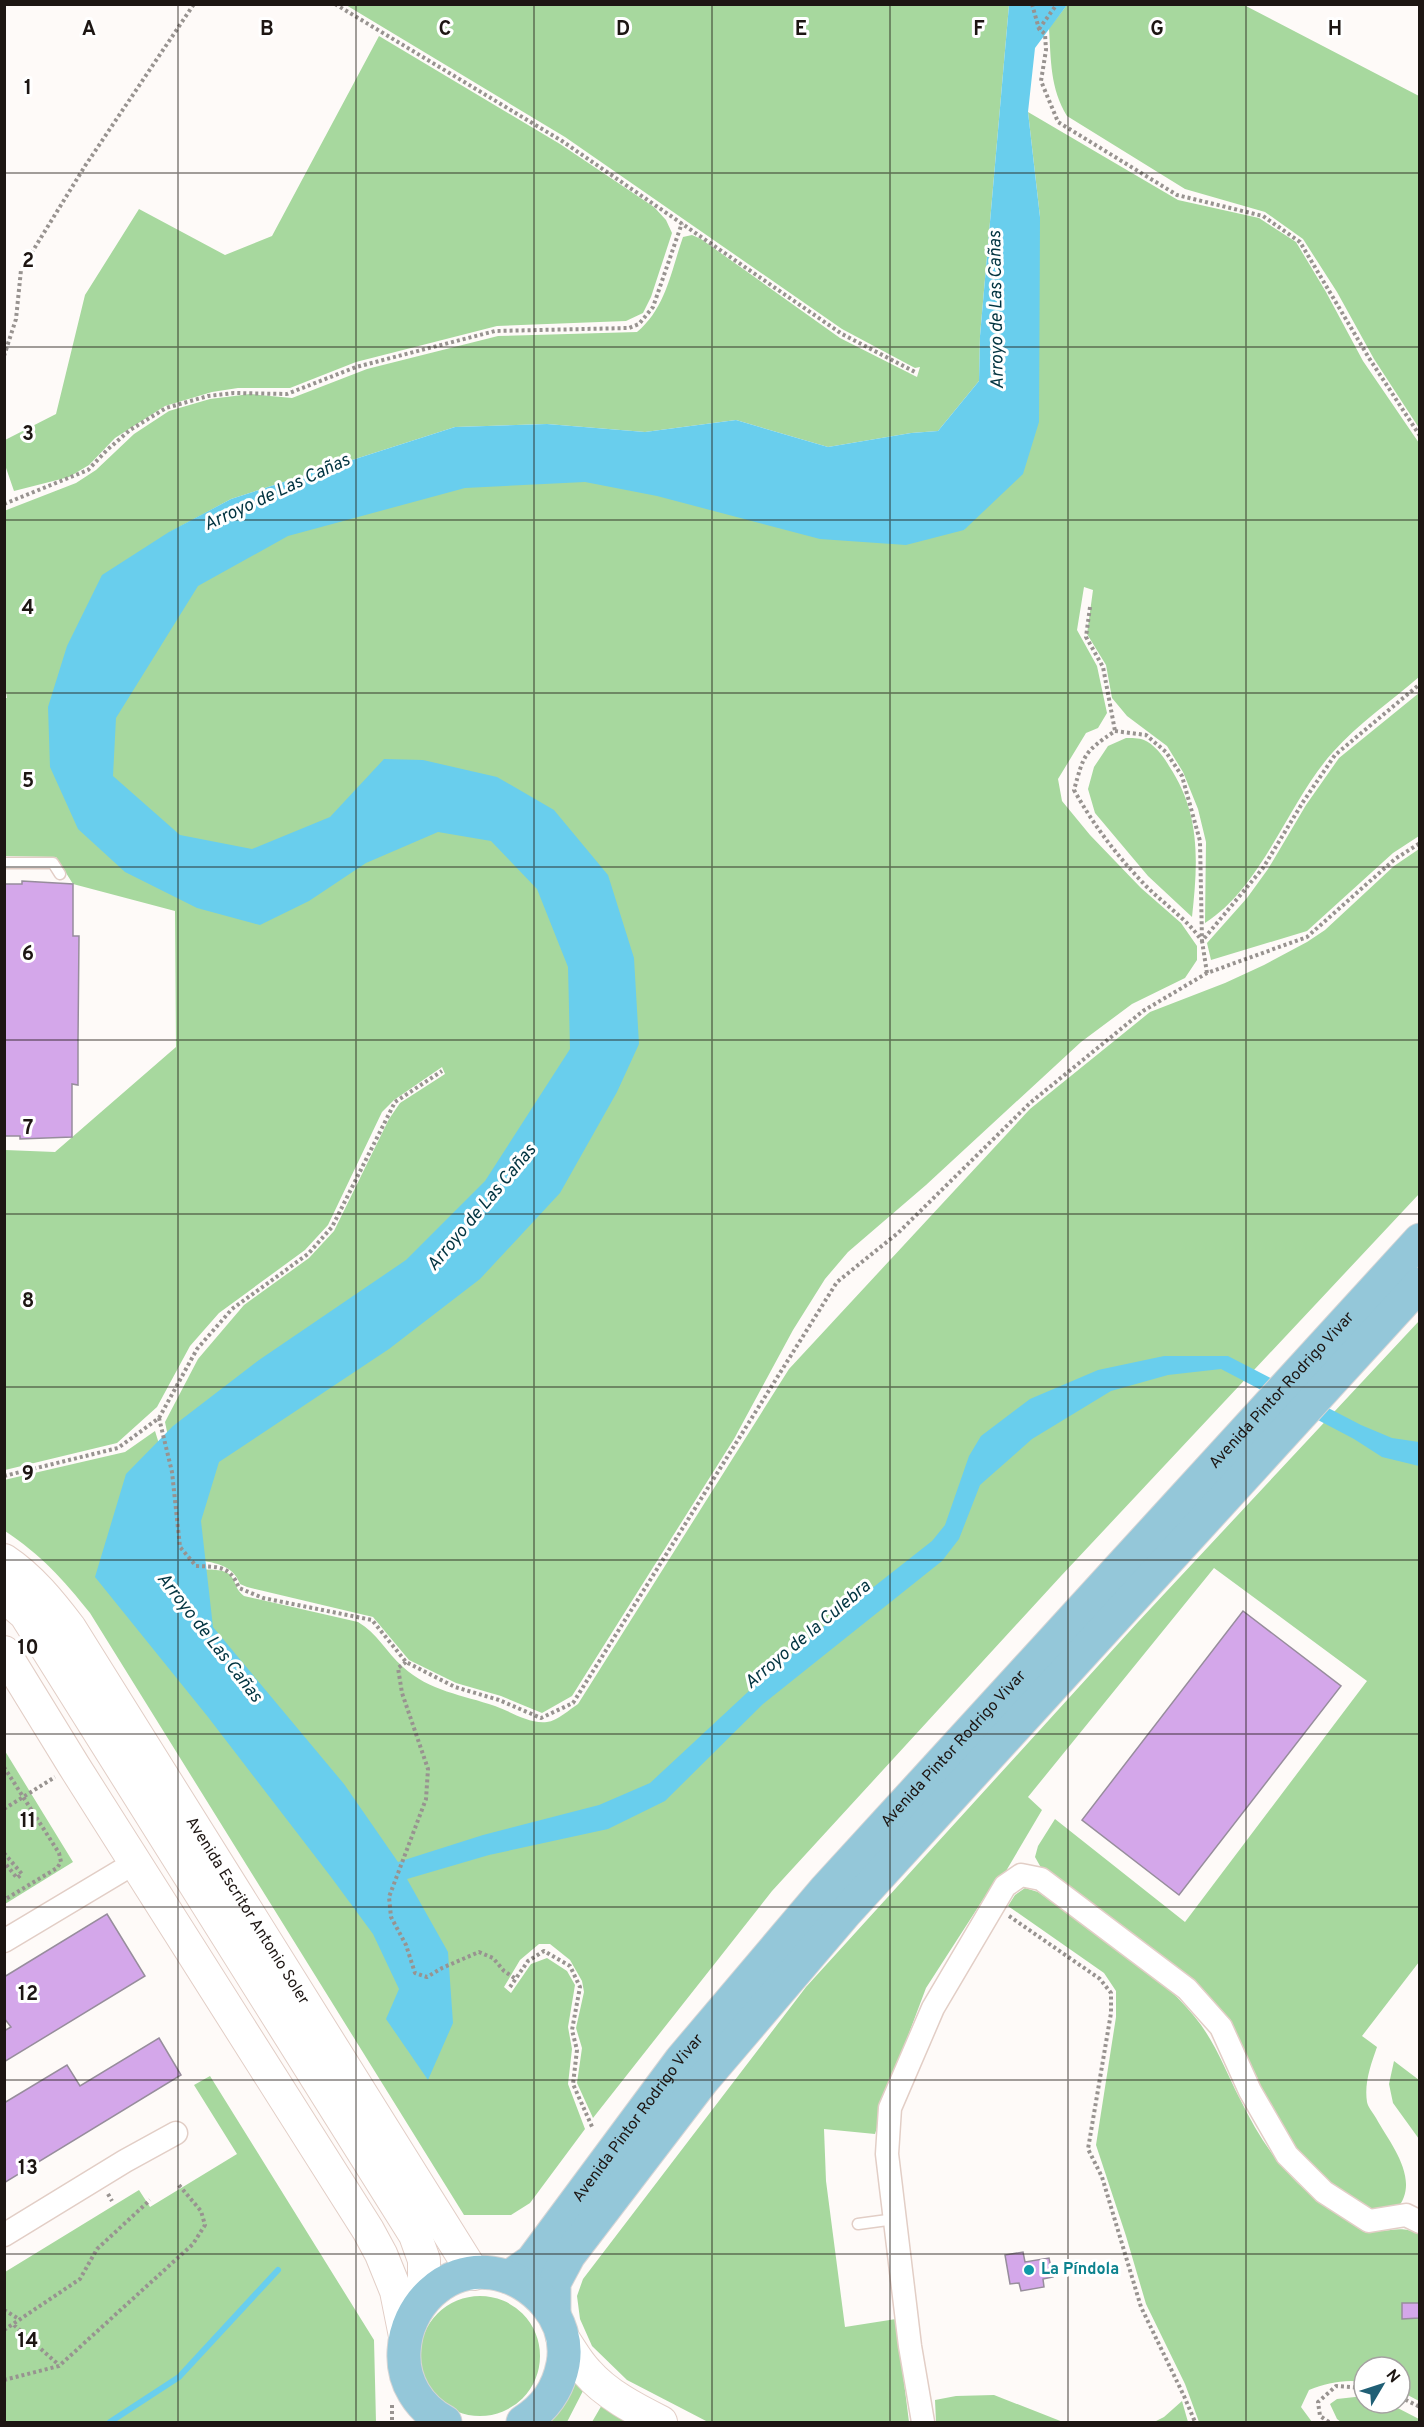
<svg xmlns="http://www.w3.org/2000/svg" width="1424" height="2427" font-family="Overpass,sans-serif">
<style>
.green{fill:#a7d89e}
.water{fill:#69ceed}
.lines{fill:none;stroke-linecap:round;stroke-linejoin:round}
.stream{stroke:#69ceed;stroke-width:6}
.building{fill:#d4a7ea;stroke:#978d9c;stroke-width:1.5}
.lane-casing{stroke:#e2cec6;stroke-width:13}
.street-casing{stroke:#e2cec6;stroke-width:25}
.secondary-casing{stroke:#e2cec6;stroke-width:34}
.primary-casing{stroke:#d6d5d5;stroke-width:35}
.path{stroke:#989390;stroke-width:4;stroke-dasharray:3 3;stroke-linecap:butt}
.lane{stroke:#fff;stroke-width:10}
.street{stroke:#fff;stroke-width:22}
.secondary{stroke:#fff;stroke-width:32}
.primary{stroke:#94c7d9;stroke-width:33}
.grid{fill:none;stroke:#1d1613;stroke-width:1.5;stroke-opacity:0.55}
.culture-dot{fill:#0f9aa8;stroke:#fff;stroke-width:2}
.labels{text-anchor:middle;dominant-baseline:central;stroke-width:6;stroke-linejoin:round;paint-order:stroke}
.street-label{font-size:16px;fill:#1d1613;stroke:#fff}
.culture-label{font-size:16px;font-weight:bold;fill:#0d838f;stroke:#fff;text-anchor:start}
.water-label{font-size:18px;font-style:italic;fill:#023441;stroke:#fff}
.grid-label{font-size:20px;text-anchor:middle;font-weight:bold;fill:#1d1613;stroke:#fff;stroke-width:6;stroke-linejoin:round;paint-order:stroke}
</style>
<rect width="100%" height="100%" fill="#fefaf8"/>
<path class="green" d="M346,5H1009L980,336L979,381L938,431L911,433L828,447L736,420L645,432L547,424L455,427L231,499L170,532L489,445L964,530L1040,217L1028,112L1178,200L1259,218L1296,242L1326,292L1363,361L1419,443V677C1391,701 1358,724 1333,752C1288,802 1263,886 1205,923L1206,842L1198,809L1183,772L1167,746L1127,716L1112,698L1106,665L1087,634L1093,590L1084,587L1077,630L1097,666L1107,713L1098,728L1086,733L1058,779L1062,801L1090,835L1141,888L1181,923L1197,946V960L1185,978L1132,1004L1081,1042L926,1185L848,1252L825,1279L793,1330L734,1439L572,1696L542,1713L501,1696L456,1683L409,1660L373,1617L247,1587L240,1584C232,1563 213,1563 193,1559L165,1422L198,1359L244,1305L309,1258L334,1231L389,1119L400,1103L445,1074L442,1067L394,1100L382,1112L328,1225L305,1250L219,1313L190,1346L157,1407L117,1443L5,1470V1150L55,1152L176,1047L175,911L73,884L56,857L5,856L4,698H7L4,680V511L76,483L96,470L134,434L169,411L210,399L250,394L292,398L367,369L498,336L637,332C666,308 671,271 683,237L692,235L701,239L840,338L917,377L920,367L915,368L842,329L565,137Z
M1067,5H1244L1419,96V428L1374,359L1337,292L1303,239L1265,212L1185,189L1067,116C1050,88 1051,60 1049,28Z
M379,36L560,144L654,207L666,220L672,233L651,297L643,313L626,321L497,326L356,362L290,388H238L212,392L165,406L115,438L89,465L69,477L14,491L5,465V440L56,414L85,295L139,209L225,255L272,236Z
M1419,693V836L1393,853L1307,931L1211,960L1207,943L1247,898L1268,869L1306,805L1339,758Z
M1126,738C1131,738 1139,738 1144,740C1154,744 1164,757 1169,766C1201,814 1198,862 1192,917L1148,876L1095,813L1088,789L1094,767L1108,746Z
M1419,849V1194L1061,1576L772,1891L593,2118L577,2083L582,2048L576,2028L584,1992L582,1981L570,1960L550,1944H539L520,1960L504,1987L511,1993L531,1964L547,1958L567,1971L575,1985L568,2027L572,2049L568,2084L585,2129L530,2203L511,2215H464L90,1613C63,1579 41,1555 5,1531L4,1480L125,1452L155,1431L198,1569C208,1570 225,1568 231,1576C237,1584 235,1589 244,1596L358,1622C377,1633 386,1652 403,1667C429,1691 463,1695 495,1706C512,1712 529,1724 547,1722C557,1721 570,1709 578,1704L789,1369L1030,1109L1150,1012L1225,983L1264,965L1307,942L1325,930L1394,866Z
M1419,1321V1962L1362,2036L1377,2047C1371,2064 1364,2083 1367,2102C1368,2107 1373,2113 1376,2118C1391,2145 1422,2181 1396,2210L1375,2211L1352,2200L1317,2173L1293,2146L1271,2113L1257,2077L1224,2014L1044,1873L1035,1857L1038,1846L1055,1819L1185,1922L1367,1681L1214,1568L1028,1797L1042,1810L996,1888L984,1898L926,1988L894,2073L875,2134L824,2129L826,2181L845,2327L896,2319L909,2422H708L627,2380L592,2346L580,2319L577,2296L583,2279L806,1987L1138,1622Z
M5,1751L73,1862L5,1904Z
M1025,1888L1038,1892C1088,1928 1155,1968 1194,2016C1215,2041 1225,2070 1240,2099C1257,2134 1278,2168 1309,2193C1322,2204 1355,2228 1371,2230C1392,2233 1399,2224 1419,2234V2401L1400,2391V2367H1364V2382C1344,2379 1327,2383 1309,2390L1301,2407L1312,2422H1199L1185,2384L1146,2304L1126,2236L1096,2145L1116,2017V1991L1104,1973L1008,1906L1015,1895Z
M1394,2061L1419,2080V2139L1393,2103L1389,2084Z
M210,2076L374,2340L376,2422H5V2272L139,2190L150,2207L237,2154L194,2085Z
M420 2356a60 60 0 1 1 120 0a60 60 0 1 1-120 0Z
M573,2374L585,2387L567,2422H548Z
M994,2395L1063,2422H936L935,2400L956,2396Z
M1364,2396V2403H1388L1419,2419V2422H1341L1337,2419L1330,2404L1337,2399Z
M1182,2401L1188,2422H1154L1164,2417Z
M603,2403L634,2422H592Z"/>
<path class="water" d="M1009,5H1067L1035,48L1028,112L1040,217L1039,422L1023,474L964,530L906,545L820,539L657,496L585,482L465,488L288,536L198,586L116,718L113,776L180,835L252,849L330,817L384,759L423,760L497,777L554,810L608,875L634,958L639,1044L617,1092L560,1193L480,1279L389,1349L219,1462L201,1521L213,1627L344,1784L398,1862L483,1835L599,1805L650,1783L750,1690L824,1626L932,1541L945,1525L969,1456L981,1436L1030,1399L1098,1370L1164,1356H1228L1361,1425L1392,1438L1419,1442V1466L1382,1457L1354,1439L1221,1369L1168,1375L1111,1391L1032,1439L980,1485L959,1539L942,1561L763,1704L665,1801L608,1829L489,1855L407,1879L448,1952L453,2023L428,2080L386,2019L399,1989L373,1934L331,1877L208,1717L95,1577L126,1474L173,1426L259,1360L406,1260L485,1181L570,1049L568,967L537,889L491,841L438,832L366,863L309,901L260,925L197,908L125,872L78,829L50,767L48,707L67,646L102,575L169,532L231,499L455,427L547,424L645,432L736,420L828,447L911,433L938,431L979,381L980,336Z"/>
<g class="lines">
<path class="stream" d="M110,2422L179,2377L278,2270"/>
</g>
<path class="building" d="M22,881L73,884V936H79L78,1040V1085L72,1084V1137L20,1139V1136H4V884H22Z
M1243,1611L1341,1686L1179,1895L1082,1820Z
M107,1914L145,1976L4,2062V2031L11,2027L4,2018V1977Z
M159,2038L181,2075L4,2183V2103L67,2065L80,2086Z
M1023,2252L1025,2262L1049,2258L1053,2277L1043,2279L1044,2287L1021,2291L1019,2283L1010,2284L1005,2255Z
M1402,2303H1419V2318L1402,2319Z"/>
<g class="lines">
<defs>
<path id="lane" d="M4,863H53L60,874
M858,2224L895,2219"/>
<path id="street" d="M4,1941L136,1862
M4,2235L125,2161L176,2133
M923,2422L910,2346L887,2154L890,2108L933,2008L1005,1886L1021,1875L1041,1879L1187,1989L1221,2027L1250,2091L1287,2155L1324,2192L1369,2221L1406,2215L1420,2222"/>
<g id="secondary">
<path id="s1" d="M4,1560C31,1578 51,1603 70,1628L474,2274"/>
<path d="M4,1596L25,1614L415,2235L424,2260V2299"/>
<path d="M4,1652L74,1766L368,2230L381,2254L396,2291L405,2336"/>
<path d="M562,2337C570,2348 577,2362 587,2372C606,2394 635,2409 661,2422"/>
</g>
<g id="primary">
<path id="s2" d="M509,2277L532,2261L681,2060L825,1890L1420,1240"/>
<path d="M554,2314V2283L569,2255L702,2081L846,1912L1420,1284"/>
<path d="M445,2422C419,2408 402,2382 404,2351C406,2307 444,2266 492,2273C534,2279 571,2320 563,2364C558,2390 545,2408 523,2422"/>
</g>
</defs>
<use href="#lane" class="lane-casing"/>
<use href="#street" class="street-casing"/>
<use href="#secondary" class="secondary-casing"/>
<use href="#primary" class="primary-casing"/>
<path class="path" d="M335,4L562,141L842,334L915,372
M1032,4L1039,29L1045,34L1046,50L1041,81L1058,122L1177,195L1263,216L1300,242L1369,358L1420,436
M1039,29L1057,4
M4,356L16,319L21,270L85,166L194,4
M4,483V493
M4,504L88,470L107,450L130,430L166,408L208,396L234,393L287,394L356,367L495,331L629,328L639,324L653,307L682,223
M1090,607L1086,637L1103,667L1115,731
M1115,731L1146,735L1166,752L1182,776L1200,841L1202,941C1187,919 1165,905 1146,886C1118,857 1094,826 1074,790C1084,754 1084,752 1115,731Z
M1207,973L1202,941L1263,868L1303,802L1335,755L1420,684
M159,1418L197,1349L232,1309L308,1254L332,1227L395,1102L442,1071
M4,1476L118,1448L159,1418L172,1472L180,1547L196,1566C218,1567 230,1565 239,1588L263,1598L372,1620L406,1662L455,1687L499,1700L541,1718L573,1703L837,1282L898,1233L1030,1103L1143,1011L1207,973L1307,937L1395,859L1420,843
M406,1662L398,1668L402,1693L428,1769L426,1799L389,1897L391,1917L406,1945L415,1973L427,1977L442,1968L479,1952L493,1958L504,1971L516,1979
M4,1767L59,1853L61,1862L57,1868L4,1900
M4,1809L55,1777
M4,1853L22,1874L17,1878L4,1862
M1009,1916L1100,1979L1111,1993V2013L1088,2149L1102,2177L1141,2307L1184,2396L1195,2422
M510,1987L528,1961L544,1951L570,1966L580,1987L572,2030L577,2050L573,2084L593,2129
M108,2194L112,2201
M4,2310L19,2319
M14,2325L59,2365
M4,2330L80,2279L97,2249L150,2200
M4,2380L59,2366L193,2244L205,2225L201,2211L178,2184
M1400,2397L1420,2407
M392,2405V2422
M1329,2422L1320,2416L1318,2402L1336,2386L1364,2388"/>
<use href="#lane" class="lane"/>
<use href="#street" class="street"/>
<use href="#secondary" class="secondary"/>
<use href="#primary" class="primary"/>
</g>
<path class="grid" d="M178,4V2422M356,4V2422M534,4V2422M712,4V2422M890,4V2422M1068,4V2422M1246,4V2422M4,173H1420M4,347H1420M4,520H1420M4,693H1420M4,867H1420M4,1040H1420M4,1214H1420M4,1387H1420M4,1560H1420M4,1734H1420M4,1907H1420M4,2080H1420M4,2254H1420"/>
<circle class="culture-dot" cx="1029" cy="2270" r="6"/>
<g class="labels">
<g class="street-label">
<text stroke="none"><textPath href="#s2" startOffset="1178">Avenida Pintor Rodrigo Vivar</textPath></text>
<text stroke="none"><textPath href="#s2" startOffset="692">Avenida Pintor Rodrigo Vivar</textPath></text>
<text stroke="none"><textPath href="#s1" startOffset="429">Avenida Escritor Antonio Soler</textPath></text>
<text stroke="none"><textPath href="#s2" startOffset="206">Avenida Pintor Rodrigo Vivar</textPath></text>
</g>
<g class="culture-label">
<text x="1041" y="2270">La Píndola</text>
</g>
<g class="water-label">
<text transform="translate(997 310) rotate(-91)">Arroyo de Las Cañas</text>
<text transform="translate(277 493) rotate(-25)">Arroyo de Las Cañas</text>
<text transform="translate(482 1208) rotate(-50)">Arroyo de Las Cañas</text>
<text transform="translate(808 1635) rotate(-40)">Arroyo de la Culebra</text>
<text transform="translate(209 1638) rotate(52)">Arroyo de Las Cañas</text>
</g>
</g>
<g class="grid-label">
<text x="89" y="35">A</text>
<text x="267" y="35">B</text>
<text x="445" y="35">C</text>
<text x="623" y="35">D</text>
<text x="801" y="35">E</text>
<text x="979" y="35">F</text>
<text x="1157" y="35">G</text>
<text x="1335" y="35">H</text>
<text x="28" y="94">1</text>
<text x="28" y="267">2</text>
<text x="28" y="440">3</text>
<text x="28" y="614">4</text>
<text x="28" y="787">5</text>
<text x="28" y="960">6</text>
<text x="28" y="1134">7</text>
<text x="28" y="1307">8</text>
<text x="28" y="1480">9</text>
<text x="28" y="1654">10</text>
<text x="28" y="1827">11</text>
<text x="28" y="2000">12</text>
<text x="28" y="2174">13</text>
<text x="28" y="2347">14</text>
</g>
<rect width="1424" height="2427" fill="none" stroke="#1d1613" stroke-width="12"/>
<g transform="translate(1382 2385) rotate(51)"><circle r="28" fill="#ffffff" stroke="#a5a2a1" stroke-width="1.5"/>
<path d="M0-4.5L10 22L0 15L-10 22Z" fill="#205f75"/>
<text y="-9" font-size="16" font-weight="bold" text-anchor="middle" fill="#1d1613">N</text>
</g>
</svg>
